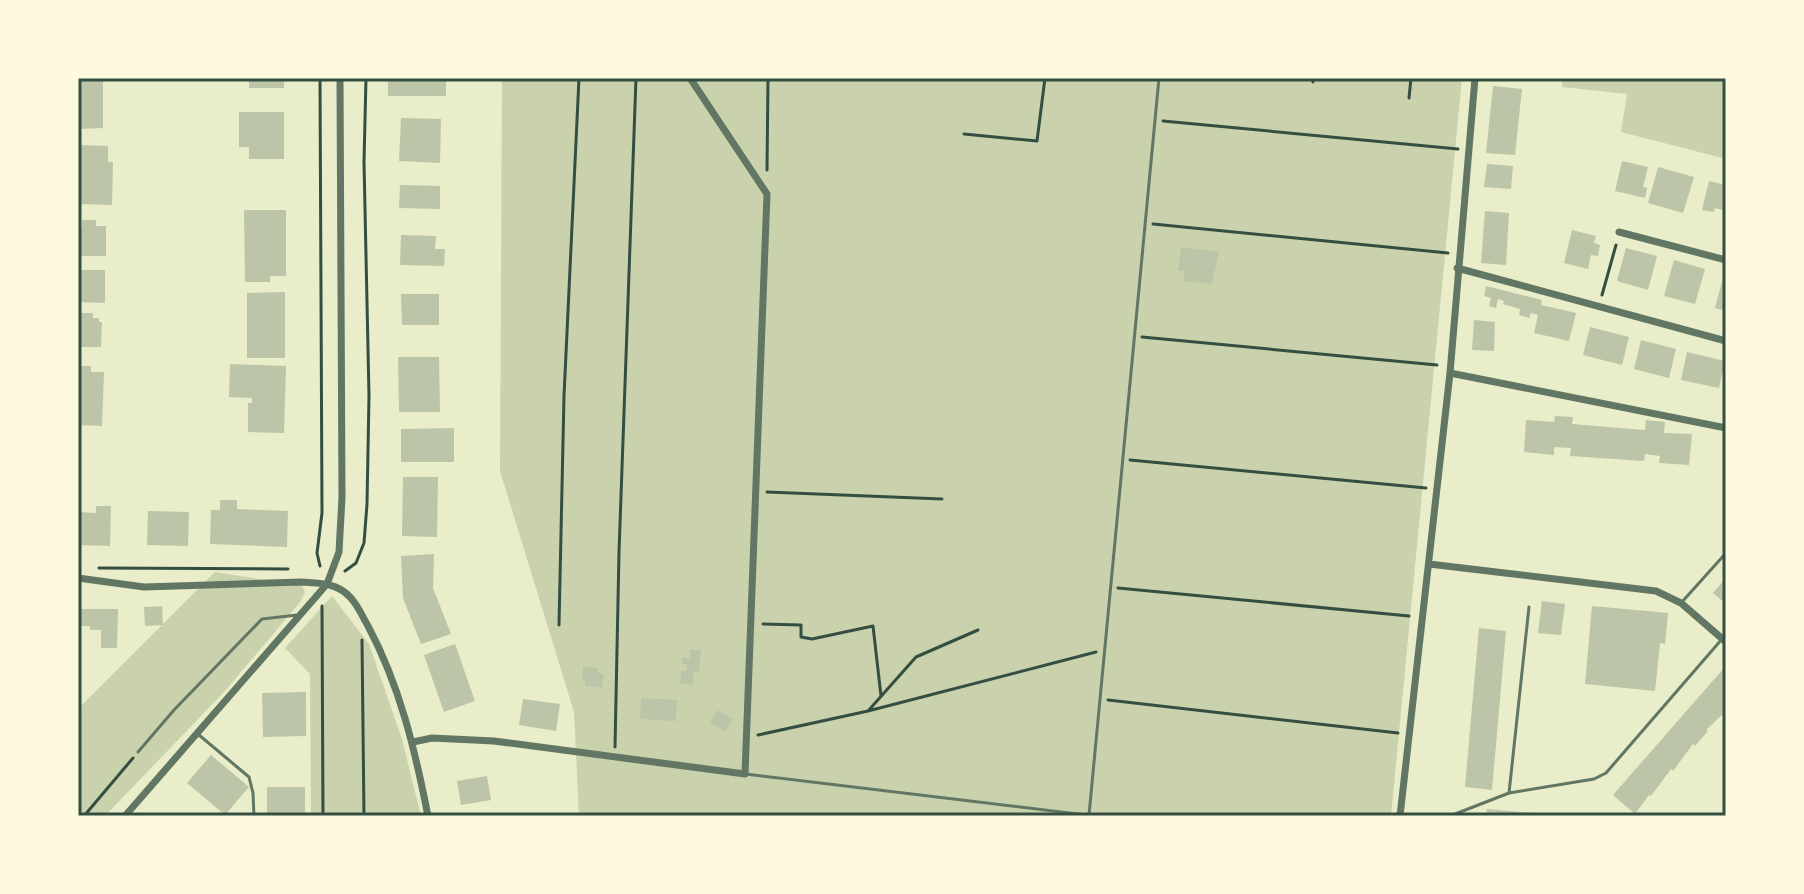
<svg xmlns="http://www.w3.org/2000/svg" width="1804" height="894" font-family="Spectral,serif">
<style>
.green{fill:#cad2ad}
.building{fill:#bcc5a7}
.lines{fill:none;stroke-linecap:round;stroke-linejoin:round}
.path{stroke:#344e41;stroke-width:3}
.service{stroke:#617663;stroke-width:3}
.minor{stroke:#617663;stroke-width:7}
.neatline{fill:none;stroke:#344e41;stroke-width:3}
</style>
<rect width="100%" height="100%" fill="#e9edc9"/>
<path class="green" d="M502,78H1462L1391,816H579L574,712L500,471Z
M1563,78H1726V159L1621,132L1627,94L1562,87Z
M215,572L302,586L305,592L301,601L225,691L105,816H78V709Z
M332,596L369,644L402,739L421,816H311L310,674L285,648Z"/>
<path class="building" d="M78,78H103V128L78,129Z
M249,78H284V88H249Z
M388,78H446V96H388Z
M1493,86L1522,89L1515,155L1486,153Z
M239,112H284V159H249V147H239Z
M401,118L441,119L440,163L399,161Z
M78,145L108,146V162H113L112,205L78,204Z
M1622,161L1648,167L1643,187L1647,188L1645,198L1615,191Z
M1487,164L1513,166L1511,189L1484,187Z
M1658,167L1694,177L1683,213L1648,203Z
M1709,181L1726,185V211L1715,208L1714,212L1702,210Z
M400,185L440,186V209L399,208Z
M244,210H286V276H270V282H245Z
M1485,211L1509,213L1506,265L1481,263Z
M82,220H96V226H106V256H78V227H82Z
M1572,230L1596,236L1594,243L1600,245L1598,256L1591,255L1588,269L1564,263Z
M401,235L436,236L435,249H445L444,266L400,265Z
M1181,247L1219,252L1212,284L1183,281L1185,271H1178Z
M1626,248L1657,256L1648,290L1617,281Z
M1674,260L1705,269L1695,304L1664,296Z
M78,270H105V303L78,302Z
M1725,270H1726V311L1715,308Z
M1486,286L1542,300L1541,305L1576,313L1569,341L1534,333L1538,315L1531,313L1529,318L1519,315L1520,309L1503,304L1504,301L1498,299L1496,308L1489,306L1491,298L1484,296Z
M285,292V358H247V293Z
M401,294H439V325H402Z
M79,313H93V318H99V322H102L101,347H78Z
M1474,320L1495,322L1494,351L1472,350Z
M1590,327L1629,337L1622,365L1583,355Z
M1641,340L1676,349L1669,378L1634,369Z
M1687,352L1725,361L1719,388L1681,380Z
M398,357H439L440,412H399Z
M230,364L286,366L284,433L248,432V403H252V398L229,397Z
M81,366H91V372H104L102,426L78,425V371H81Z
M1555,416L1573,417L1572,424L1645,430L1646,420L1665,422L1664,433L1692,434L1689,465L1659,463L1660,456L1645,454L1644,461L1570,456L1571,448L1554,447V455L1524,452L1526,420L1554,422Z
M454,428V462H401V429Z
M403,477H438L437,537L402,536Z
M220,500H237V509L288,511L287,547L210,544L211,510H220Z
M96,506H111L110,546L78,545V512L96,513Z
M148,511L189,512L188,546L147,545Z
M434,554L433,588L451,634L421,644L403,598L401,556Z
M1726,578V604L1713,593Z
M1542,601L1565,604L1561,635L1538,633Z
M162,606L163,625L145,626L144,607Z
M1592,606L1668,613L1665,644L1660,643L1655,691L1585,684Z
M78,609H118L117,648H101V630H90V626H78Z
M1479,628L1506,631L1492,790L1465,787Z
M455,644L475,701L444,712L424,655Z
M690,650H701L699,672H694L693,685L680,684L681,671H686L687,664H682V658H690Z
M583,666L598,668V673L604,674L602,688L585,686V679H582Z
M1724,668L1726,711L1706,730L1708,731L1695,746L1693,744L1673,771L1671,769L1651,796L1649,795L1635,814L1613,795Z
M306,692V736L263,737L262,693Z
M641,698L677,700L676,721L640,719Z
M523,699L560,704L556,731L519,725Z
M717,710L733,719L726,731L710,723Z
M211,755L249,787L225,815L187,783Z
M487,776L491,800L461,805L457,781Z
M267,787H305V816H267Z
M1487,809L1542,814V816H1486Z"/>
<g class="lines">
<path class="path" d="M320,78L322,513L317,553L320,566
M1313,82L1314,78
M1409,98L1411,78
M1163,121L1458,149
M964,134L1037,141L1045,78
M767,170L768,78
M1153,224L1448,253
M1602,295L1616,245
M1142,337L1437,365
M1130,460L1426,488
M767,492L942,499
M99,568L288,569
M345,571L356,563L364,543L367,504L369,396L364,162L366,78
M1118,588L1409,616
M322,606L323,816
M763,624L801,625V637L812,639L873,626L881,696
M559,625L564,396L579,78
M362,640L364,816
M1108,700L1398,733
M868,711L916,657L978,630
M758,735L868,711L1096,652
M615,747L619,552L636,78
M84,816L133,758"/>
<path class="service" d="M1681,603L1726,553
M199,735L249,777L253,793L254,816
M138,752L174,710L262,619L297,615
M745,774L1094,816
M1509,793L1529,607
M1089,815L1159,78
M1450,816L1509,793L1594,779L1606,773L1722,639"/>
<path class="minor" d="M1619,232L1726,260
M1457,268L1726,341
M1450,373L1726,428
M1429,564L1656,591L1681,603L1726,642
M78,578L144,587L301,582C316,583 331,583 343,591C355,599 361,614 368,626C400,686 415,750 428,816
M413,742L432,738L494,741L745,774L767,194L690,78
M125,816L327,584L339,552L342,497L340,78
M1400,816L1450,373L1475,78"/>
</g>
<rect width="1804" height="894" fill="none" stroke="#fefae0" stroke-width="160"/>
<rect x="80" y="80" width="1644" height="734" class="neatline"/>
</svg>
